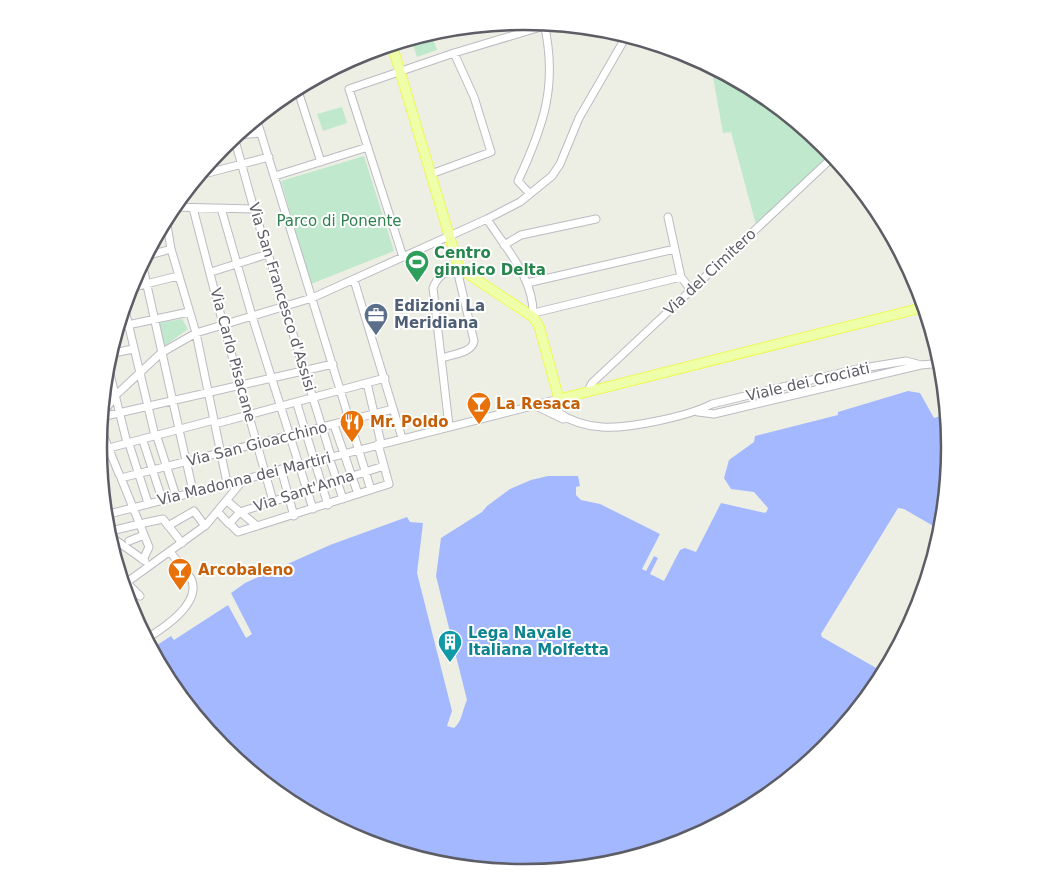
<svg xmlns="http://www.w3.org/2000/svg" width="1049" height="895" font-family="'DejaVu Sans',sans-serif">
<style>
.green{fill:#bfe8cd}
.water{fill:#a4b8ff}
.lines{fill:none;stroke-linecap:round;stroke-linejoin:round}
.minor-casing{stroke:#bbbbc3;stroke-width:9}
.major-casing{stroke:#edf854;stroke-width:11}
.minor{stroke:#fff;stroke-width:7}
.major{stroke:#efffa9;stroke-width:9}
.labels{text-anchor:middle;dominant-baseline:central;stroke-width:4;stroke-linejoin:round;paint-order:stroke}
.park-label{font-size:15px;fill:#30814f;stroke:#fff}
.leisure-label{font-size:15px;font-weight:bold;fill:#27864d;stroke:#fff;text-anchor:start}
.street-label{font-size:15px;fill:#5c5d65;stroke:#fff}
.service-label{font-size:15px;font-weight:bold;fill:#4e5e75;stroke:#fff;text-anchor:start}
.food-label{font-size:15px;font-weight:bold;fill:#c56008;stroke:#fff;text-anchor:start}
.culture-label{font-size:15px;font-weight:bold;fill:#0d838f;stroke:#fff;text-anchor:start}
.rim{fill:none;stroke:#5c5d65;stroke-width:2.5}
</style>
<rect width="100%" height="100%" fill="#eeefe4"/>
<path class="green" d="M431,33L437,50L417,57L411,39Z
M711,66L762,93L826,146L833,154L756,225L731,132L723,133Z
M342,107L347,123L323,131L317,114Z
M364,156L394,251L311,284L281,181Z
M182,319L188,329L166,345L163,343L159,323Z"/>
<path class="water" d="M908,391L920,393L934,418L947,414L951,448L942,531L904,509L898,508L821,634L822,637L885,673L879,685L826,749L761,802L687,841L607,866L524,874L441,865L361,841L287,802L223,749L170,684L151,649L171,636L174,640L228,605L246,638L252,634L231,593L245,583L330,545L407,517L410,522L423,523L417,573L452,711L447,726L454,728C463,720 462,710 467,700L436,576L441,538L482,512L487,506L510,489L531,480L548,476H578L580,486L576,487V495L581,500L600,504L660,534L642,569L646,571L654,556L658,558L650,574L664,581L680,550L685,548L696,552L721,503L765,513L767,511L768,508L754,492L731,489L724,478L729,460L754,442L755,436L838,415V412Z"/>
<g class="lines">
<defs>
<path id="minor" d="M297,88L321,162
M249,125L258,124L371,490
M237,135L261,133
M234,137L254,209L331,456
M431,174L491,152L474,97L454,53
M200,175L269,157
M275,176L368,147
M530,194L518,181C544,125 558,85 544,23
M173,207L254,209
M193,208L223,324L273,501
M221,208L252,316L313,509
M668,217L681,277L691,290
M166,219L171,249L196,333L227,483
M487,219C506,249 535,279 533,317
M504,245L521,235L596,219
M146,256L171,249
M403,257L349,89L454,53L544,26
M142,263L179,429
M211,272L268,254
M354,280L402,438
M527,283L675,249
M130,288L178,276
M124,306L155,436
M534,313L681,277
M118,327L189,312
M109,354L133,349
M442,358C453,354 472,353 474,341L458,274L459,268C445,272 438,275 433,288L449,426
M107,362L127,443
M367,383L381,443
M588,391L592,383L834,156
M297,404L328,505
M534,405L563,419
M698,412L714,414L921,365L942,363
M102,414L116,395L161,353L196,333L312,298L487,219L520,202L552,176L560,164L579,118L627,35
M101,417L333,364
M215,424L385,378
M334,425L358,494
M102,432L119,474
M180,434L193,491
M158,440L176,496
M144,444L162,499
M130,447L148,503
M109,448L214,420
M329,457L343,499
M281,469L294,516
M227,501L257,526
M218,512L229,524L240,512L384,466
M105,515L559,399V413C572,422 586,426 602,427C629,429 689,416 712,404L857,369L906,361L921,365
M144,523L163,519L182,543
M168,526L194,511L205,526
M232,526L238,532L389,484L378,444
M115,530L140,524
M107,534L145,561
M129,541L144,535
M143,560L149,547L121,478L393,409
M126,582L140,596
M123,585L206,525L244,479
M146,639C162,629 200,605 192,581C188,571 177,561 170,552"/>
<path id="major" d="M392,45L459,268L533,317L539,326L559,399L925,307"/>
</defs>
<use href="#minor" class="minor-casing"/>
<use href="#major" class="major-casing"/>
<use href="#minor" class="minor"/>
<use href="#major" class="major"/>
</g>
<defs>
<symbol id="stadium-pin" viewBox="-11 -11 22 30"><path d="M0 17L-7.5 6A9.5 9.5 0 1 1 7.5 6Z" fill="#2e9e5b" stroke="#fff"/><path d="M0-5a6.5 5 0 1 0 0 10a6.5 5 0 1 0 0-10ZM-3.5-1.8h7v3.6h-7Z" fill="#fff"/></symbol>
<symbol id="office-pin" viewBox="-11 -11 22 30"><path d="M0 17L-7.5 6A9.5 9.5 0 1 1 7.5 6Z" fill="#5c6f8a" stroke="#fff"/><path d="M-6-3h4V-5.5h4V-3h4V5H-6ZM-1-4.5V-3h2v-1.5ZM-6 0V1H6V0Z" fill="#fff"/></symbol>
<symbol id="bar-pin" viewBox="-11 -11 22 30"><path d="M0 17L-7.5 6A9.5 9.5 0 1 1 7.5 6Z" fill="#e8710a" stroke="#fff"/><path d="M-6-5H6L.8 .8V4.5H3.5V6h-7V4.5H-.8V.8Z" fill="#fff"/></symbol>
<symbol id="restaurant-pin" viewBox="-11 -11 22 30"><path d="M0 17L-7.5 6A9.5 9.5 0 1 1 7.5 6Z" fill="#e8710a" stroke="#fff"/><path d="M-5-6h1v4h1v-4h1v4h1v-4h1v5L-1.5 .5V6h-2V.5L-5-1ZM5-6V6H3V1.5H1.5Q1.5-4 5-6Z" fill="#fff"/></symbol>
<symbol id="building-pin" viewBox="-11 -11 22 30"><path d="M0 17L-7.5 6A9.5 9.5 0 1 1 7.5 6Z" fill="#0f9aa8" stroke="#fff"/><path d="M-4-6H4V6H1V3H-1V6H-4ZM-2.5-4.3h1.7v1.8h-1.7ZM.8-4.3h1.7v1.8H.8ZM-2.5-1h1.7V.8h-1.7ZM.8-1h1.7V.8H.8Z" fill="#fff"/></symbol>
</defs>
<g fill-rule="evenodd">
<use href="#stadium-pin" x="403" y="248" width="28" height="38"/>
<use href="#office-pin" x="362" y="301" width="28" height="38"/>
<use href="#bar-pin" x="465" y="390" width="28" height="38"/>
<use href="#restaurant-pin" x="338" y="408" width="28" height="38"/>
<use href="#bar-pin" x="166" y="556" width="28" height="38"/>
<use href="#building-pin" x="436" y="628" width="28" height="38"/>
</g>
<g class="labels">
<g class="park-label">
<text x="339" y="221">Parco di Ponente</text>
</g>
<g class="leisure-label">
<text x="434" y="253">Centro<tspan x="434" dy="17">ginnico Delta</tspan></text>
</g>
<g class="street-label">
<text transform="translate(710 272) rotate(-43)">Via del Cimitero</text>
<text transform="translate(282 297) rotate(73)">Via San Francesco d'Assisi</text>
<text transform="translate(233 355) rotate(75)">Via Carlo Pisacane</text>
<text transform="translate(808 382) rotate(-13)">Viale dei Crociati</text>
<text transform="translate(257 444) rotate(-14)">Via San Gioacchino</text>
<text transform="translate(244 479) rotate(-14)">Via Madonna dei Martiri</text>
<text transform="translate(304 491) rotate(-18)">Via Sant'Anna</text>
</g>
<g class="service-label">
<text x="394" y="306">Edizioni La<tspan x="394" dy="17">Meridiana</tspan></text>
</g>
<g class="food-label">
<text x="496" y="404">La Resaca</text>
<text x="370" y="422">Mr. Poldo</text>
<text x="198" y="570">Arcobaleno</text>
</g>
<g class="culture-label">
<text x="468" y="633">Lega Navale<tspan x="468" dy="17">Italiana Molfetta</tspan></text>
</g>
</g>
<path d="M0 0H1049V895H0ZM107 447a417 417 0 1 1 834 0a417 417 0 1 1-834 0Z" fill="#fff" fill-rule="evenodd"/>
<path class="rim" d="M107 447a417 417 0 1 1 834 0a417 417 0 1 1-834 0Z"/>
</svg>
